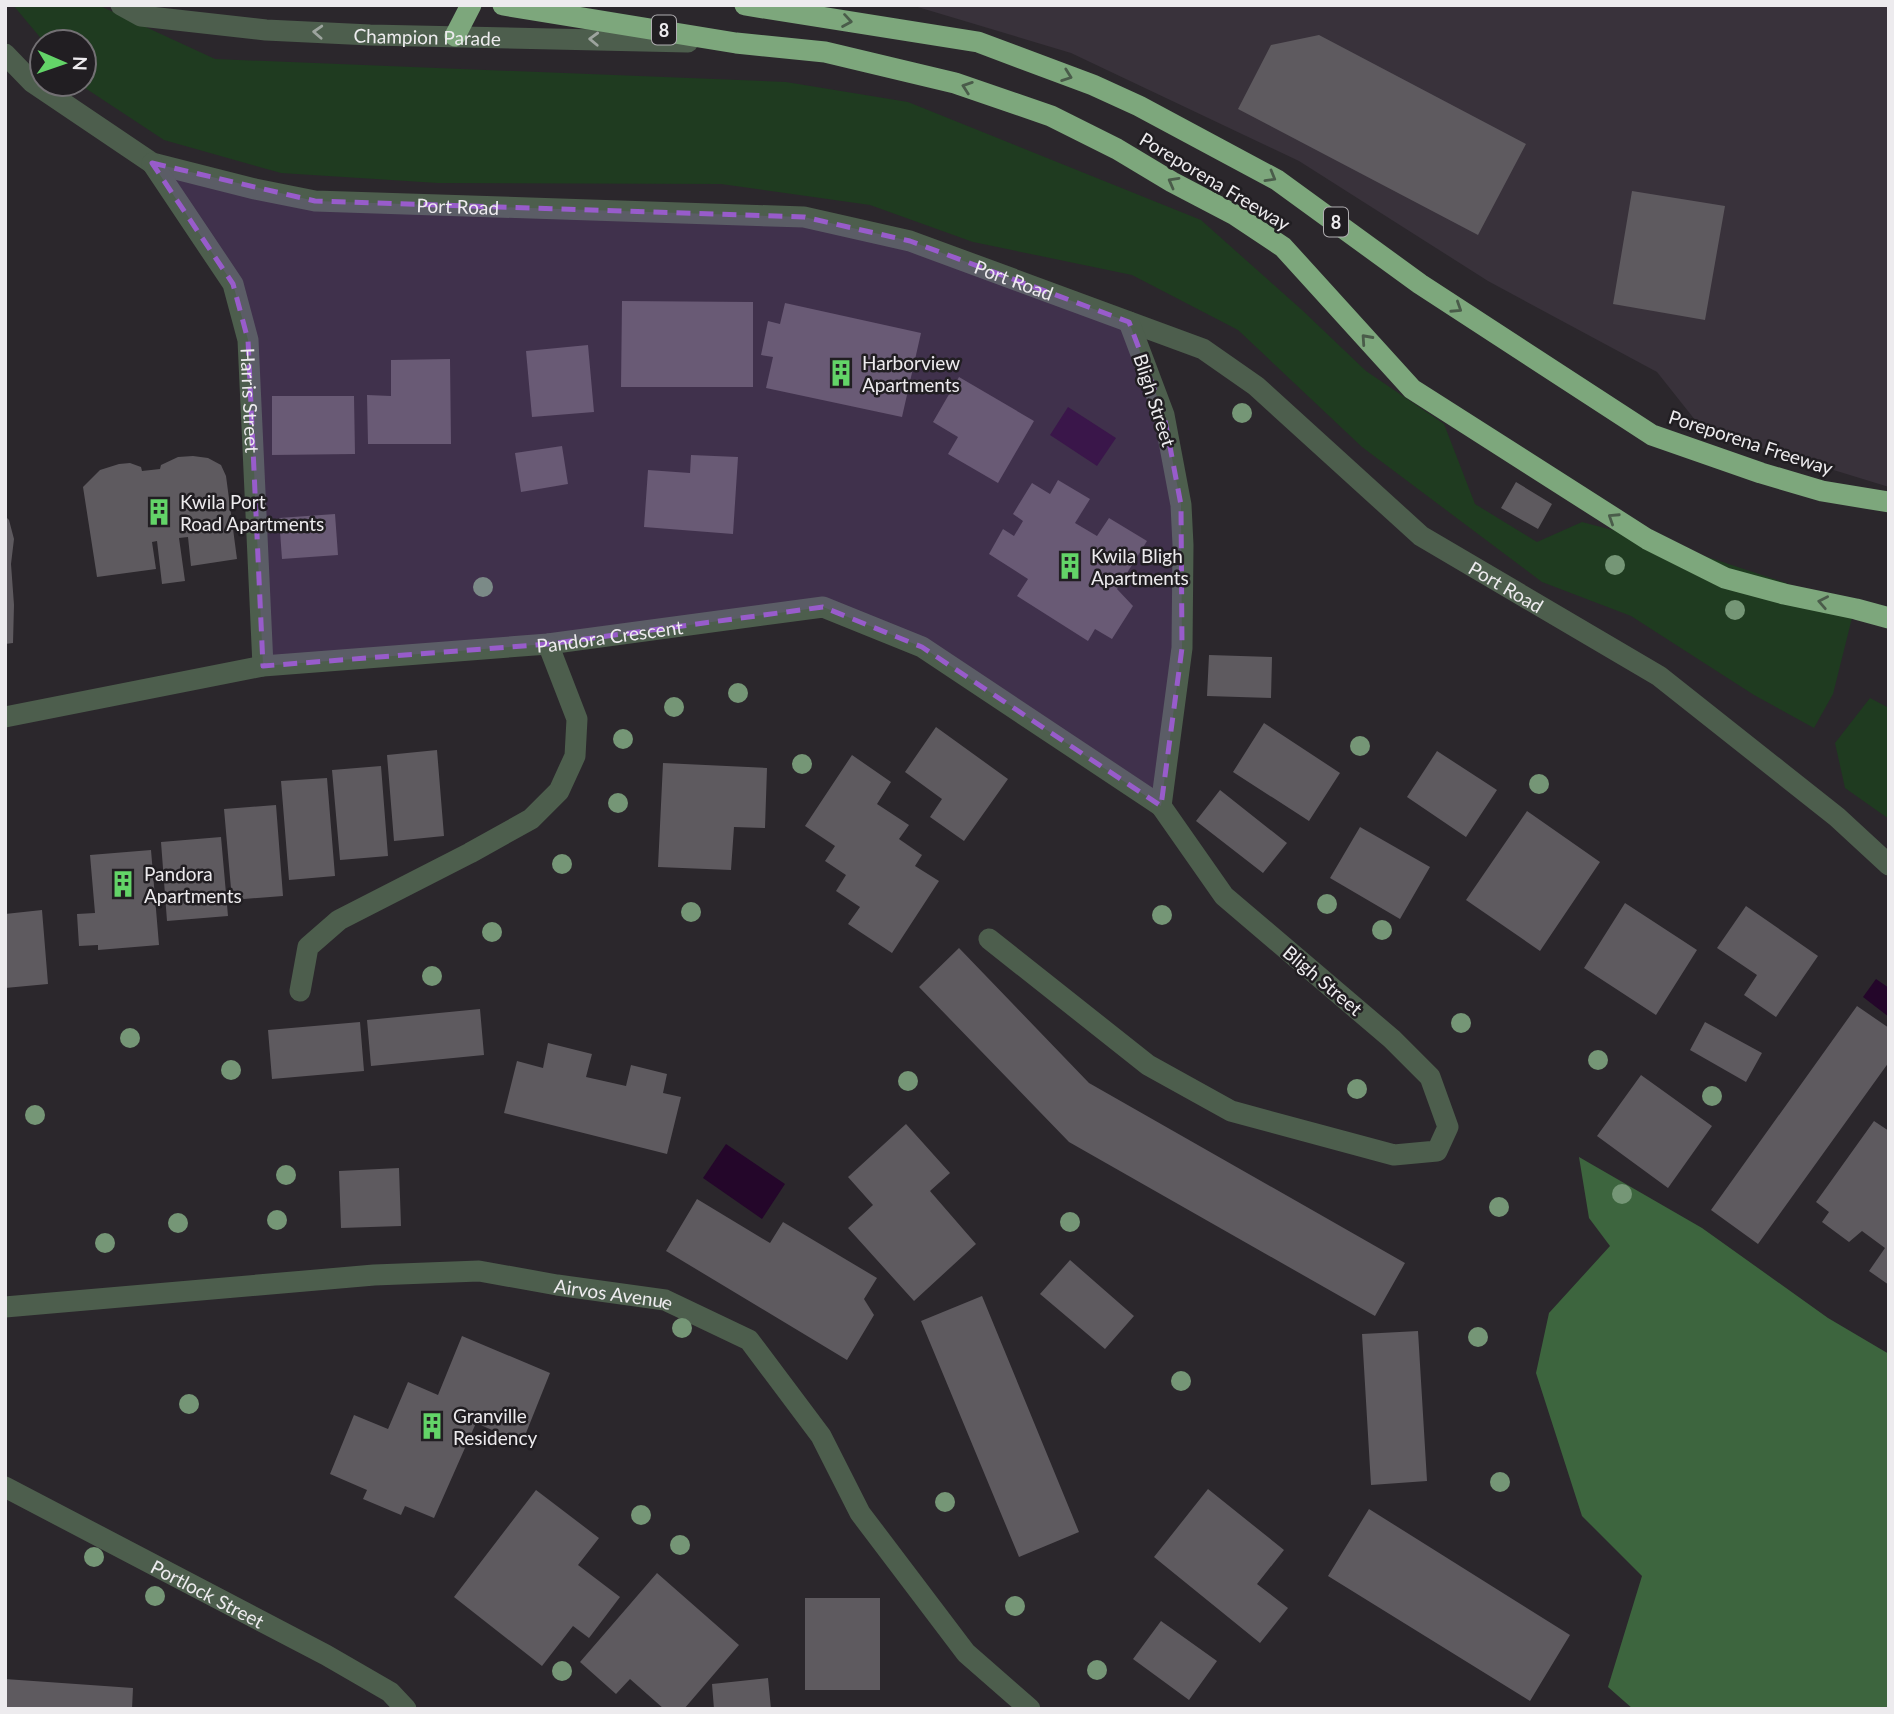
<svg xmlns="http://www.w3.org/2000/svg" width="1894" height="1714" font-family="Lato,sans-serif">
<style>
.built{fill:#39323b}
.green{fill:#1f3b20}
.forest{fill:#3d653e}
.water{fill:#24062a}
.building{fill:#5e5a5f}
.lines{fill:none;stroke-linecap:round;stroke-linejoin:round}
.minor{stroke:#4d5e4d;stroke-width:21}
.highway{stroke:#7da77c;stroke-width:21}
.tree{fill:#759676}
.oneway{stroke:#4a5c4a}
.oneway2{stroke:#9da49e}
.marked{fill:#985ccb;fill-opacity:0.2;stroke:#985ccb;stroke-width:5;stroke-dasharray:14 9;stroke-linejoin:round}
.labels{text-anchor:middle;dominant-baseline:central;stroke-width:5;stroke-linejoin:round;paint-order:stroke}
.shield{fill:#211e22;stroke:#b0aeb1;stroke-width:2}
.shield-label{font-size:18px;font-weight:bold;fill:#edebee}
.street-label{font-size:19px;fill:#edebee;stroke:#211e22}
.poi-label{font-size:19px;fill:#edebee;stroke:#211e22;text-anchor:start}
</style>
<rect width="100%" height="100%" fill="#2b272c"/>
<path class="built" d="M911,5H1889V487L1703,430L1657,372L1488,281L1299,161L1071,53Z"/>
<path class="green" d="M13,5H98L215,59L786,82L908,102L1201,220L1302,310L1366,371L1444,424L1475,504L1537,542L1582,522L1677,547L1786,583L1853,614L1833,694L1814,728L1754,695L1631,616L1542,582L1362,447L1238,330L1132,275L973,242L870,205L721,184L438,183L281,173L164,140L79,84H84V42H44Z
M1870,698L1889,708V819L1845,788L1835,743Z"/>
<path class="forest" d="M1579,1157L1702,1228L1828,1318L1889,1354V1709H1633L1608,1687L1642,1576L1582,1516L1536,1373L1549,1313L1610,1246L1589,1218Z"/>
<path class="water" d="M1068,407L1116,438L1097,466L1050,435Z
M1876,979L1889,988V1017L1863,997Z
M726,1144L785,1184L762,1219L703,1178Z"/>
<path class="building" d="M1319,35L1526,144L1478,235L1238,109L1271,45Z
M1632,191L1725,206L1705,320L1613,304Z
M622,301L753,302V387H621Z
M785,303L921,333L902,417L766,388L773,357L761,355L768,321L780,324Z
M588,345L594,412L532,417L526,351Z
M450,359L451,444H368L367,395L391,396V360Z
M959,377L1034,421L998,483L948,454L958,437L933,422Z
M272,396H354L355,454L272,455Z
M562,446L568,484L521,492L515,453Z
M691,455L738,457L733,534L644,527L648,470L690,473Z
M193,456L208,458L221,465L226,476L237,559L191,566L188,537L179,538L185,581L162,584L157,541L152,542L156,569L97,577L83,487L100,470L119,464L130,463L141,467L142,471L160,469L161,465L178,457Z
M1058,480L1090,499L1075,523L1097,536L1109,518L1147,541L1117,589L1133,606L1112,639L1095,629L1088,641L1017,596L1028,579L989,554L1003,529L1014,536L1023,521L1013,514L1032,483L1050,494Z
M1516,482L1552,504L1538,529L1501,508Z
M335,514L338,555L282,559L279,518Z
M5,516L9,520L14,539L11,564L14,605L13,643L5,644Z
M1209,655L1272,657L1271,698L1207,696Z
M1264,723L1340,773L1309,821L1233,772Z
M936,727L1008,779L964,841L930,817L942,799L905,772Z
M437,750L444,836L394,841L387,755Z
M1437,751L1497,790L1466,837L1407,797Z
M852,755L891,782L877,804L909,825L899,839L922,855L915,866L939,881L892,953L848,924L860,907L836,891L846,875L825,861L835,846L805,826Z
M663,763L767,768L765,828L734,827L731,870L658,867Z
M381,766L388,856L340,860L332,770Z
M327,778L335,876L289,880L281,781Z
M1220,790L1287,843L1263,873L1196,821Z
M276,805L283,896L232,900L224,809Z
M1527,811L1600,862L1540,951L1466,900Z
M1360,827L1430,867L1400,919L1330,878Z
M221,837L228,916L167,921L161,842Z
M151,850L159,945L98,950V945L79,946L77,914L95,913L90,855Z
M1625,903L1697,950L1656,1015L1584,968Z
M1746,906L1818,956L1776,1017L1744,995L1757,975L1717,948Z
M42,910L48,984L5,988V914Z
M959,948L1089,1083L1405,1263L1375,1316L1069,1142L919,987Z
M1857,1006L1889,1028V1062L1758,1244L1711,1210Z
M480,1009L484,1055L371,1066L367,1020Z
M360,1022L364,1071L272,1079L268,1030Z
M1705,1022L1762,1053L1746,1082L1690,1050Z
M548,1043L592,1054L586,1077L626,1086L631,1065L667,1074L663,1093L681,1097L667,1154L504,1113L517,1061L543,1068Z
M1641,1075L1712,1126L1668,1188L1597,1136Z
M1874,1121L1889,1131V1285L1869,1271L1885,1248L1862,1231L1849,1242L1822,1222L1829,1212L1816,1202Z
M906,1124L950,1173L930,1191L976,1244L914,1301L848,1228L873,1205L848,1177Z
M399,1168L401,1226L341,1228L339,1171Z
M697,1199L770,1243L783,1222L877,1278L864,1299L874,1315L847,1360L666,1251Z
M1070,1260L1134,1316L1105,1349L1040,1294Z
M982,1296L1079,1532L1019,1557L921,1321Z
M1418,1331L1427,1481L1371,1485L1362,1334Z
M462,1336L550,1373L522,1443L476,1423L434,1518L405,1506L401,1515L363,1499L367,1490L330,1474L354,1415L388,1429L408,1382L438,1395Z
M1208,1489L1284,1550L1257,1584L1288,1608L1260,1643L1154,1557Z
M536,1490L599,1538L578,1565L620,1597L589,1638L573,1626L542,1666L454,1597Z
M1369,1509L1570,1635L1530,1701L1328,1576Z
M657,1573L739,1645L684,1709H664L630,1679L616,1694L580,1662Z
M805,1598H880V1690H805Z
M1161,1621L1217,1661L1189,1700L1133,1659Z
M768,1678L771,1709H714L712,1684Z
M5,1679L133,1688L132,1709H5Z"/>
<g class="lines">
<g class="minor">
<path id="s1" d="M121,5L141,16L266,30L370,35L688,42"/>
<path id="s2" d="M5,54L32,82L152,163L255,189L315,201L804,217L910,241L1203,349L1256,386L1421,536L1659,676L1837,817L1889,865"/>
<path id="s3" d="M152,163L233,284L248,340L263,666"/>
<path id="s4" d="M5,717L263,666L548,644L823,607L922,647L1161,806"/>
<path d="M989,939L1148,1065L1231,1111L1394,1155L1437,1151L1448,1127L1430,1077L1392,1039L1224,896L1161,806L1182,648L1183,545L1181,505L1164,415L1129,322"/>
<path d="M300,991L308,947L339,920L470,853L531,819L559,791L575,756L577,719L548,644"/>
<path id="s5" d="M5,1307L374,1275L479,1271L557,1285L665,1300L749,1340L821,1436L860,1513L966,1653L1030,1709"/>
<path id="s6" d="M5,1487L326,1655L390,1692L406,1709"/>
</g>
<path class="highway" d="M503,5L736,43L825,52L955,83L1051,116L1117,149L1172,182L1235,215L1283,247L1412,389L1647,539L1725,578L1784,594L1856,609L1889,618
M745,5L978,42L1093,85L1139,106L1277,180L1420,284L1652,435L1761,473L1822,491L1889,502
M455,36L471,5"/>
</g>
<g class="tree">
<circle cx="1242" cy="413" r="10"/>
<circle cx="1615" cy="565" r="10"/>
<circle cx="483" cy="587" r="10"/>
<circle cx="1735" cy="610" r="10"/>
<circle cx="738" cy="693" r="10"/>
<circle cx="674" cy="707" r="10"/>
<circle cx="623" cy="739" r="10"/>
<circle cx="1360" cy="746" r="10"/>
<circle cx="802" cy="764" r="10"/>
<circle cx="1539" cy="784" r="10"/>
<circle cx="618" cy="803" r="10"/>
<circle cx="562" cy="864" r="10"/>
<circle cx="1327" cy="904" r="10"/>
<circle cx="691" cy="912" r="10"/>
<circle cx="1162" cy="915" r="10"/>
<circle cx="1382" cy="930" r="10"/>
<circle cx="492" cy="932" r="10"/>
<circle cx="432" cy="976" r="10"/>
<circle cx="1461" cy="1023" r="10"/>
<circle cx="130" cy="1038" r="10"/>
<circle cx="1598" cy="1060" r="10"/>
<circle cx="231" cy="1070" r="10"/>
<circle cx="908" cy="1081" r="10"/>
<circle cx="1357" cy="1089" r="10"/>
<circle cx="1712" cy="1096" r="10"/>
<circle cx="35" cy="1115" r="10"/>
<circle cx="286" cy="1175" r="10"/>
<circle cx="1622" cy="1194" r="10"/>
<circle cx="1499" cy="1207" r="10"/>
<circle cx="277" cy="1220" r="10"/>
<circle cx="1070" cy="1222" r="10"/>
<circle cx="178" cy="1223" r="10"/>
<circle cx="105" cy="1243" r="10"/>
<circle cx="682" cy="1328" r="10"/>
<circle cx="1478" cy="1337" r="10"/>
<circle cx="1181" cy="1381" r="10"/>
<circle cx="189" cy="1404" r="10"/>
<circle cx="1500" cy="1482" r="10"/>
<circle cx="945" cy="1502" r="10"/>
<circle cx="641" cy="1515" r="10"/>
<circle cx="680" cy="1545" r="10"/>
<circle cx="94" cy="1557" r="10"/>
<circle cx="155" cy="1596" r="10"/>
<circle cx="1015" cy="1606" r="10"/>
<circle cx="1097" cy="1670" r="10"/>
<circle cx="562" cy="1671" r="10"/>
</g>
<defs><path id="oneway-chevron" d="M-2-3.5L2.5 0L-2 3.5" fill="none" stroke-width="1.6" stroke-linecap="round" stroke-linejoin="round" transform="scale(1.75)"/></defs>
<g class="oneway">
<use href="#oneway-chevron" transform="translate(847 21) rotate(9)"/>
<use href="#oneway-chevron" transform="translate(1067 76) rotate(20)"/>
<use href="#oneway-chevron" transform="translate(967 87) rotate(-161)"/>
<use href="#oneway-chevron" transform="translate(1271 177) rotate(30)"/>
<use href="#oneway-chevron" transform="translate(1173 182) rotate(-151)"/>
<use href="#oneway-chevron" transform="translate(1457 308) rotate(33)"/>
<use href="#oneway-chevron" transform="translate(1366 339) rotate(-132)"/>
<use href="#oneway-chevron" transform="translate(1613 518) rotate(-147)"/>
<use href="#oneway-chevron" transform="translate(1823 602) rotate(-169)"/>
</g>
<g class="oneway2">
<use href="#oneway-chevron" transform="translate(318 32) rotate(-177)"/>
<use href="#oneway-chevron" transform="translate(594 39) rotate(-178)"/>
</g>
<path class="marked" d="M152,163L315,201L804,217L910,241L1129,322L1164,415L1181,505L1182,648L1161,806L922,647L823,607L548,644L263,666L248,340L233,284Z"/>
<defs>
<symbol id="building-bare" viewBox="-9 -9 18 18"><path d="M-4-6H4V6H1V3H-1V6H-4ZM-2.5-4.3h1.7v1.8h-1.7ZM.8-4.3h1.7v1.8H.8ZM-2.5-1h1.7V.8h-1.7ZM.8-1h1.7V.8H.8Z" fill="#63d468" stroke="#211e22" stroke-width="2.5" paint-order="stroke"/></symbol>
</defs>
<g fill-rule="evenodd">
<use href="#building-bare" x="822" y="354" width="38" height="38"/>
<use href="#building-bare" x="140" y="493" width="38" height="38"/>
<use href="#building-bare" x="1051" y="547" width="38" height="38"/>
<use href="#building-bare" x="104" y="865" width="38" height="38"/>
<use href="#building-bare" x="413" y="1407" width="38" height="38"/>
</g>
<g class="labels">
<g class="shield">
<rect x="652" y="15.5" width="24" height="29" rx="5"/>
<rect x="1324" y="207.5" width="24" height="29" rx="5"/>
</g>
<g class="shield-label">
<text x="664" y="30">8</text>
<text x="1336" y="222">8</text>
</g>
<g class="street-label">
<text stroke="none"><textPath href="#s1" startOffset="310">Champion Parade</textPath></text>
<text transform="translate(1215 181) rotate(31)">Poreporena Freeway</text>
<text stroke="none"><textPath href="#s2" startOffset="494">Port Road</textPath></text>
<text stroke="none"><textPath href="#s2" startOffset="1060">Port Road</textPath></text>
<text transform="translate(1155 400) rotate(72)">Bligh Street</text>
<text stroke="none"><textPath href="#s3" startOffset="264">Harris Street</textPath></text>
<text transform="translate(1751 442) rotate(18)">Poreporena Freeway</text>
<text stroke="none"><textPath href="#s2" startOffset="1648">Port Road</textPath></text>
<text stroke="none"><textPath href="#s4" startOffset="611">Pandora Crescent</textPath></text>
<text transform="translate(1323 980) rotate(40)">Bligh Street</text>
<text stroke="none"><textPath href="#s5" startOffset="612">Airvos Avenue</textPath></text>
<text stroke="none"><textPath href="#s6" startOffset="229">Portlock Street</textPath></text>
</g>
<g class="poi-label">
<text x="862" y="362">Harborview<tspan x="862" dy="22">Apartments</tspan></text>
<text x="180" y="501">Kwila Port<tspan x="180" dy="22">Road Apartments</tspan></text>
<text x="1091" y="555">Kwila Bligh<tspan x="1091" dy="22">Apartments</tspan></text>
<text x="144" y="873">Pandora<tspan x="144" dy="22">Apartments</tspan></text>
<text x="453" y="1415">Granville<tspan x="453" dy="22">Residency</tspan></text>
</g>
</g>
<rect width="1894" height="1714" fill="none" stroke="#edebee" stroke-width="14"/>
<g transform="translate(63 63) rotate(92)"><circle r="33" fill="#211e22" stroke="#737074" stroke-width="2"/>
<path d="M0-5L12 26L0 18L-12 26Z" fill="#63d468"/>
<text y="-10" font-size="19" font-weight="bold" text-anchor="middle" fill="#edebee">N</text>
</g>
</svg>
